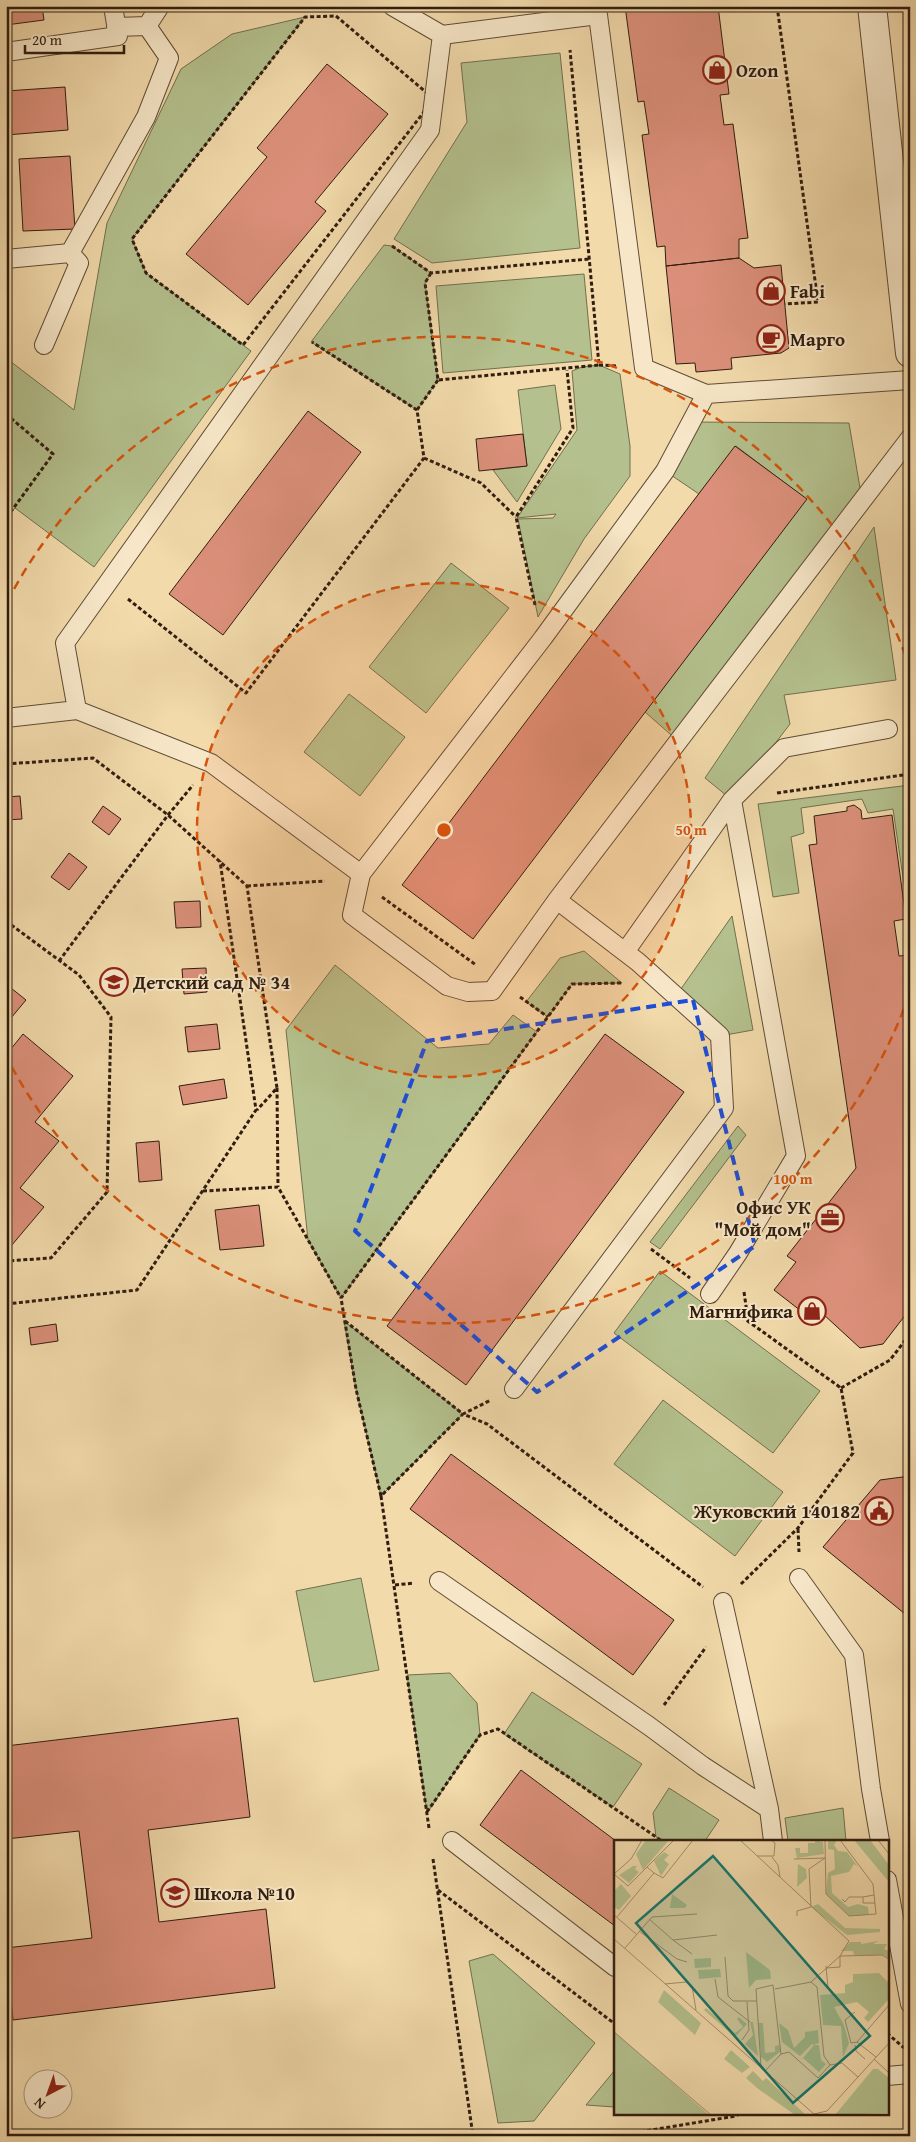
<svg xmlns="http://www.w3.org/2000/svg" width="916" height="2142" font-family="'Gentium Book Plus',serif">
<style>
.green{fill:#b4c18e;stroke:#726f4e}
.building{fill:#dc907b;stroke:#301d0f}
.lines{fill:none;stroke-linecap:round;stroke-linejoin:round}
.lane-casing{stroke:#604c36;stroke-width:20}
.street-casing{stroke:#604c36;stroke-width:30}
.path{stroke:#301d0f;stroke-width:3;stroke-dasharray:4 2.5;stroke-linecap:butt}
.lane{stroke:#f7e7c8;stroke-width:18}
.street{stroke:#f7e7c8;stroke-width:28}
.marked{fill:none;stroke:#1d4ed8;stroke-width:4;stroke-dasharray:10 6;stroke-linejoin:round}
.ring{fill:none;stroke:#d6530c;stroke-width:2.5;stroke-dasharray:9 6}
.labels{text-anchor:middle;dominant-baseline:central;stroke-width:4;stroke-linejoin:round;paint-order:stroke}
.poi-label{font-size:19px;font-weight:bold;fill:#301d0f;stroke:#f7e7c8;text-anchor:start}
.inset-road{fill:none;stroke:#a48e6d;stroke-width:1}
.view{fill:#0f766e;fill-opacity:0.15;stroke:#0f766e;stroke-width:2.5}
.inset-edge{fill:none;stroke:#301d0f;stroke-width:2.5}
.centre{fill:#d6530c;stroke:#f7e7c8;stroke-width:2.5}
.ring-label{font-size:15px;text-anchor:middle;font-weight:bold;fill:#d6530c;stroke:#f7e7c8;stroke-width:4;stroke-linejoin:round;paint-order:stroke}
</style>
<rect width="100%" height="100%" fill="#f2daab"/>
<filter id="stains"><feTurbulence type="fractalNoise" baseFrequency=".004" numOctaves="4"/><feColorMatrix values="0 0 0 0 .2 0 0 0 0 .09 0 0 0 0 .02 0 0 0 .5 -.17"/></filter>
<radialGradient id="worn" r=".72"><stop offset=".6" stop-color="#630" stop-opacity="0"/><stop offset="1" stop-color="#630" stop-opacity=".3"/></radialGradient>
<path class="green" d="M305,17L132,239L146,273L251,351L94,567L15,508L10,513L6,510V358L74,410L107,223L181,69L232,34Z
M560,53L580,248L432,263L394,239L467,122L461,63Z
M384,245L392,246L431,273L425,283L438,380L417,410L311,342Z
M584,274L592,360L443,373L436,286Z
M599,365L620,374L630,446V476L584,539L538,617L518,519L553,518L556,514L517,518L577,430L572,371L582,367Z
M555,385L561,429L517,502L493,470L527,466L518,390Z
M691,422L849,423L862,500L678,741L645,712L806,499L736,446L699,494L665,471Z
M874,527L896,680L784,695L790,724L732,800L705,778Z
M451,563L509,608L426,713L369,667Z
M349,694L405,737L360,796L304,752Z
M910,785V925L893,809L868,813L862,799L801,808L804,833L791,837L799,893L773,897L758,804Z
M732,916L753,1030L720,1036L676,996Z
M584,951L622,983L572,984L548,1017L526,1002L560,958Z
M335,965L438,1048L489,1044L513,1015L537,1032L341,1298L308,1240L286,1030Z
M738,1126L746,1135L660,1249L650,1242Z
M660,1271L820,1391L773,1453L614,1333Z
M344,1321L463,1414L381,1496L356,1389Z
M663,1400L783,1492L735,1556L614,1464Z
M361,1578L379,1670L314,1682L296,1591Z
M450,1673L477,1703L480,1735L427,1813L407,1675Z
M532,1692L642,1764L613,1807L504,1734Z
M669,1788L719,1820L705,1841H662L656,1837L653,1813Z
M843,1808L846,1841H788L785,1818Z
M493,1954L595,2043L534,2121L498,2123L469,1961Z
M615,2070V2107L586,2105Z"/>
<path class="building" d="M6,6H42L44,20L6,25Z
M625,6H718L729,94L720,95L724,125L733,124L748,238L739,239V258L666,266L665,246L657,247L642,135L649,134L644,101L638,102Z
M327,64L388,114L315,202L326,211L248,305L186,254L267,157L257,148Z
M65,87L68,130L6,135V91Z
M70,156L75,229L23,231L19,159Z
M739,258L754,268L781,265L789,348L781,353L731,358L732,369L696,372L695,363L676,364L666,266Z
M308,411L361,452L223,635L169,594Z
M523,434L527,466L479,471L476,439Z
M735,446L807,499L473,939L402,885Z
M20,796L22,819L6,820V797Z
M854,805L861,810L862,819L892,815L906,919L894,921L899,956L910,955V1309L883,1344L860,1348L823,1314L816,1322L808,1324L799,1317L801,1311L774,1290L796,1262L787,1256L856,1168L809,845L817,844L814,816L847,811V807Z
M103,806L121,819L109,835L92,822Z
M69,853L87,867L69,890L51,877Z
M200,901L201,927L176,928L174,902Z
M206,968L207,992L184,994L182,969Z
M6,984L26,1000L6,1024Z
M217,1024L220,1049L188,1052L185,1027Z
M23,1034L73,1076L35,1122L59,1141L20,1188L44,1207L6,1252V1055Z
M605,1034L684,1092L466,1385L387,1326Z
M224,1079L227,1098L183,1105L179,1086Z
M159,1141L162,1180L139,1182L136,1143Z
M259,1205L264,1246L220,1250L215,1210Z
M56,1324L58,1341L31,1345L29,1328Z
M451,1454L674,1620L633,1675L410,1509Z
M910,1476V1618L823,1547L880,1480Z
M238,1718L250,1817L148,1830L159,1922L266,1909L275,1988L13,2020L6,1948L92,1938L79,1831L6,1839V1746Z
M521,1770L616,1841L615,1926L480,1825Z"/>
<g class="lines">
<defs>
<path id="lane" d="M392,6L442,35L598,15L644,368L706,394
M147,26L160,6
M6,52L118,36L113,6
M6,259L70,253L146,117L169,58L147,26L116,27
M44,345L79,263L70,253
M910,380L706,394L665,471L543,638L361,874L352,915L447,986L468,992L492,991L557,900L910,438
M77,710L65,643L430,130L442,35
M6,718L77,710L211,763L361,874
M625,952L732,800L784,748L888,729
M710,1294L738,1253L796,1156L732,800
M514,1389L724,1108L720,1036L638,962L557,900
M799,1578L854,1655L871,1789L880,1841
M439,1581L649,1726L703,1766L769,1809L773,1841
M723,1602L769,1809
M452,1841L615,1967
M887,1880L910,2004
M887,2076L910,2074"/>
<path id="street" d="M872,6L910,353"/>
</defs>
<use href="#lane" class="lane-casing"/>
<use href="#street" class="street-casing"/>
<path class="path" d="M777,6L818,302L785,304
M336,16L434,99L243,345L146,273L132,239L305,17Z
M392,246L431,273L589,259
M431,273L425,283L438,380L599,365L570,50
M599,365L618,366
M417,410L438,380
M6,414L53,454L10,513
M424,458L481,483L516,517
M128,599L246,693L424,458L417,410L312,342
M535,605L516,517L573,428L567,370
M6,764L93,758L168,815L247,886L277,1088L257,1110
M777,793L910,774
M247,886L325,881
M382,897L476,965
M6,921L79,975L111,1017L107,1192L51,1258L6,1261
M59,961L168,815L193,785
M520,997L548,1017
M277,1088L278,1187
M203,1191L278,1187L341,1298
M651,1249L690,1278
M744,1292L748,1320
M6,1304L137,1290L256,1110L220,861
M731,1309L841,1388L853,1453L798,1528L740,1585
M345,1321L463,1414L491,1400
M841,1388L890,1360L910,1334
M381,1496L356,1389L341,1298L572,984L623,983
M798,1529L799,1552
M395,1585L414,1583
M664,1705L706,1647
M427,1812L480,1735L498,1729L662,1841
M429,1828L381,1496L463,1414L487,1424L703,1587
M433,1859L473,2136
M438,1890L615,2024
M887,2033L904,2048
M615,2136L736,2116L740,2113"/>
<use href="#lane" class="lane"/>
<use href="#street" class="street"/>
</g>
<path class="marked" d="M693,1000L755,1246L537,1392L355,1231L427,1041Z"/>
<circle cx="444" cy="830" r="247" fill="#d6530c" fill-opacity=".12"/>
<g class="ring">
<circle cx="444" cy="830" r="247"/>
<path d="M909 995A493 493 0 0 1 7 1058M7 602A493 493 0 0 1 909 665"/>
</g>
<defs>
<symbol id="shop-ring" viewBox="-11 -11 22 22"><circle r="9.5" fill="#f7e7c8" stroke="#8f2418" stroke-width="1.5"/><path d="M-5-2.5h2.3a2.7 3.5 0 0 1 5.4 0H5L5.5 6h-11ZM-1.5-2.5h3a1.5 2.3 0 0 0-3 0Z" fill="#8f2418"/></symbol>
<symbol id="cafe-ring" viewBox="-11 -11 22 22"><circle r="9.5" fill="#f7e7c8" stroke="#8f2418" stroke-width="1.5"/><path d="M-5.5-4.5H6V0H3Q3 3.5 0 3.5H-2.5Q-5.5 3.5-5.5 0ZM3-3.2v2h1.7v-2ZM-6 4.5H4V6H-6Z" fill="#8f2418"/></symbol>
<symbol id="school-ring" viewBox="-11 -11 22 22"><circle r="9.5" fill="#f7e7c8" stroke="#8f2418" stroke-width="1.5"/><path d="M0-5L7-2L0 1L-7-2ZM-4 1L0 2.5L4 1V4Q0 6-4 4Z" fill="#8f2418"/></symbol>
<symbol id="office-ring" viewBox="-11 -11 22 22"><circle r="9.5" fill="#f7e7c8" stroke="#8f2418" stroke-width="1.5"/><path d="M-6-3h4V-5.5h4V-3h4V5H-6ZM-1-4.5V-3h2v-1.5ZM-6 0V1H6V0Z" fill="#8f2418"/></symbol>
<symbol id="civic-ring" viewBox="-11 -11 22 22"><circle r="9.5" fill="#f7e7c8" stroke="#8f2418" stroke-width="1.5"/><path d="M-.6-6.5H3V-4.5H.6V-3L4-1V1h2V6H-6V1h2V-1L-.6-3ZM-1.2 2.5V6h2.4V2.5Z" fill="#8f2418"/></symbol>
</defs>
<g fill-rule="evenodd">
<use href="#shop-ring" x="701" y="54" width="32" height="32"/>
<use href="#shop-ring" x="755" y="275" width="32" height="32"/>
<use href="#cafe-ring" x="755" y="323" width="32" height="32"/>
<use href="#school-ring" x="98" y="966" width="32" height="32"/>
<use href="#office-ring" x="814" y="1202" width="32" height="32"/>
<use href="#shop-ring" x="796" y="1295" width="32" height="32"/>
<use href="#civic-ring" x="863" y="1495" width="32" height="32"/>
<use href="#school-ring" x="159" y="1877" width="32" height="32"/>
</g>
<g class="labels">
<g class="poi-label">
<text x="736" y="70">Ozon</text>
<text x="790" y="291">Fabi</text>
<text x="790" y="339">Марго</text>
<text x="133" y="982">Детский сад № 34</text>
<text x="811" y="1207" text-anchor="end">Офис УК<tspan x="811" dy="22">"Мой дом"</tspan></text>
<text x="793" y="1311" text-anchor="end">Магнифика</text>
<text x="860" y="1511" text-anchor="end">Жуковский 140182</text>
<text x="194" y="1893">Школа №10</text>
</g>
</g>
<g transform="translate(614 1840)">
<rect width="275" height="275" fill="#f2daab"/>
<path d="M32,0H55L29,30L22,14ZM201,0L209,2L210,14L183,18L181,8H186V13H194V3H201ZM214,0H223L220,5L224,11L233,12L244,27L240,24L235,32L217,36L218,53L234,67L244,64L254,67L255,75L235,76L212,54L214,33L221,29L220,10L214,9ZM240,0H256L275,25V42ZM50,12L55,15L50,20L55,24L47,36L40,21ZM184,24L192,29L193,38L183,47ZM19,26H23L21,29L25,32L15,43L5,35ZM7,44L17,56L5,70L0,67V51ZM58,54L73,65L71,68H56ZM204,64L231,88L266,89V92L233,95L197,67ZM265,101L259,104H273L270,109L275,111V119L270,115H240L239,111H227L236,102H247V104ZM132,112L156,130L157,139L142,140L135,148ZM97,118V127L81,128L80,119ZM106,129L107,137L85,139L84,130ZM265,133L275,143V159L254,182L250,178L255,172L243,162L220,167L230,185L235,203L229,217L227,186L209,185L206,155L231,153V145L239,142V134ZM50,150L87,183L81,195L44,162ZM92,168L121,193L129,187L123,179L125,177L133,184L121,197L90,170ZM136,182H139L144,216L131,204L139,195ZM144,183H149L151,213L161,212V206L165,205L167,211L153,222L147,217ZM165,183L174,190L180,208L191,197V192L204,190L205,203L199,205L192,198L198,204L186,216L168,202ZM0,191L95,275H0ZM200,205H205L207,220L212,224L205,232L189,218ZM117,210L136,227L128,233L110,219ZM259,229H264L275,238V273L221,275ZM139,231L149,241L152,238L192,275H181L143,248L132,238Z" fill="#b4c18e"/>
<path class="inset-road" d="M126,0L235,101L226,116L268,115L275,119M264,0L275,14M211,1L212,54L235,76L262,74L259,44L226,0M143,16H160L161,3L157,0M158,17L164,25L166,37M180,19L211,18M40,33L49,38L79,0M0,34L14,46L60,0M0,34L17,19L28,0M260,55L249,57V63H261M228,59L231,62L235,57H249M197,67L195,29L211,18M0,75L22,94M183,76V71L197,67M3,77L40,33L33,27M35,79L59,100L103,95M25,91L63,119L73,122M0,99L200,274L213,271L275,203M59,100L78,114M11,108L38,77L83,74M111,117L114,156L119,161H143M212,126L214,148M212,128L226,127V116M101,139L104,157L136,182M197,142L203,147L210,216L216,225M51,144L72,142L78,146L82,170M161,149L197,142L226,116M241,172L231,180L237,203L244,202M0,192L97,275M128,200L135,190L133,162M241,205L242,211L251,219M167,214L175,212L204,238L216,225L228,223L244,237M262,217L243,202L275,165M260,219L275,233M147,227L142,149L159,145L167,214L151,231"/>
<path class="view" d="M99,16L256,196L179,263L22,83Z"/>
<rect width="275" height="275" class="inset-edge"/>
</g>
<circle cx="444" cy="830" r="8" class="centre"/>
<g class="ring-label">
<text x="691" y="835">50 m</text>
<text x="793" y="1184">100 m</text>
</g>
<rect width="916" height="2142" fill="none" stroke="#f2daab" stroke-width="25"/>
<rect x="8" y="8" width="901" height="2127" fill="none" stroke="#301d0f" stroke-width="2.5"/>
<rect x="12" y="12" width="891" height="2117" fill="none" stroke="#301d0f"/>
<g transform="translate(48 2094) rotate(221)"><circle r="24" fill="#f7e7c8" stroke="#a7967e"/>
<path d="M0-4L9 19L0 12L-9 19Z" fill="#8f2418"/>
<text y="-8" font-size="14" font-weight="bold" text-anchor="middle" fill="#301d0f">N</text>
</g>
<path d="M25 45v8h99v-8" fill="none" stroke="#301d0f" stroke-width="2.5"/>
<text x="32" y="45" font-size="15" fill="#301d0f" stroke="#f7e7c8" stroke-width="4" paint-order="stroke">20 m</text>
<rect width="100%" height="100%" filter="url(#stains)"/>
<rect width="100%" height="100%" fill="url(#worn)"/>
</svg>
